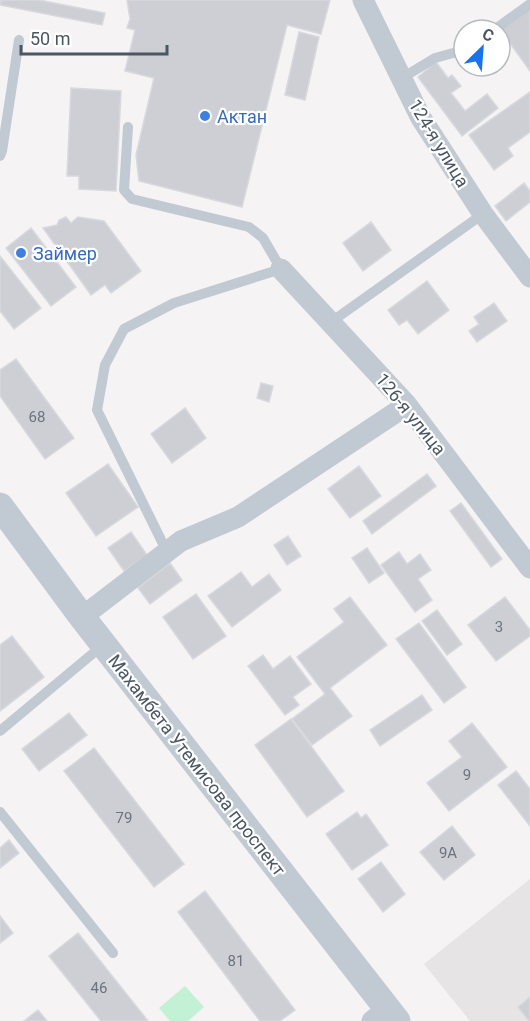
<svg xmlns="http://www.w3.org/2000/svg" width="530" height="1021" font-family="Roboto,sans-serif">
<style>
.education{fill:#e6e4e5}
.green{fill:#c3f1d5}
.building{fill:#cdcfd5;stroke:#d7d9de;stroke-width:1.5}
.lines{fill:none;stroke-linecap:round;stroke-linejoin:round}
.service{stroke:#c1cad2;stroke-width:10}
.minor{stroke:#c1cad2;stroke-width:21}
.tertiary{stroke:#c1cad2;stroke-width:27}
.shop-dot{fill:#3f7fe0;stroke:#fff;stroke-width:2}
.labels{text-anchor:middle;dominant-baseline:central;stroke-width:4.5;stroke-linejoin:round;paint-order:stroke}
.number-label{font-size:15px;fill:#6b747e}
.shop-label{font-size:18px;fill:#366cbe;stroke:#fff;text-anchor:start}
.street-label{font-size:18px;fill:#4a5661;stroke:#fff}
</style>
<rect width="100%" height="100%" fill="#f5f3f3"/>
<path class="education" d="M530,879V1021H470L424,964Z"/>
<path class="green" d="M185,986L204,1007L188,1021H170L159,1008Z"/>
<path class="building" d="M1,0H39L105,13L102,25L0,5Z
M127,0H330L321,34L287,25L242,207L139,181L136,155L154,78L125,71L135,30L127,28L130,19Z
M530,7V71L499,28Z
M299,32L319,37L305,100L285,95Z
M436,62L448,78L452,75L461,86L451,93L465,111L487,94L498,108L462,136L418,77Z
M71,88L121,91L116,191L79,189V176H67Z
M530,92V132L508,148L513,156L494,170L469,135Z
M524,183L530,191V202L506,221L495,206Z
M66,217L71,223L78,217L104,221L141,271L111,293L105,285L91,295L43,228L57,225L59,220Z
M371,222L391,250L363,271L343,243Z
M31,228L76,287L51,306L6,248Z
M0,256L41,308L14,329L0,311Z
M427,281L449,310L418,334L407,320L399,325L388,310Z
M494,303L507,321L477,342L469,331L479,324L474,317Z
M16,359L74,438L45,459L0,396V370Z
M261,383L273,386L269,402L257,398Z
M185,408L206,438L172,463L151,434Z
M108,464L138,507L96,536L66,493Z
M359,466L381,496L350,518L328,489Z
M427,474L436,486L372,534L363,521Z
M461,503L502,559L491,567L450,511Z
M131,532L147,555L124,571L108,548Z
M288,536L301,556L287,565L274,545Z
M367,548L384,573L369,583L352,558Z
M399,552L407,564L420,554L431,570L418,579L432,600L415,612L381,565Z
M170,563L182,580L150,604L138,588Z
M241,572L252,587L269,574L281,590L232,627L208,596Z
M196,594L226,636L193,659L163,617Z
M350,597L387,645L330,688L352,716L312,745L292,719L325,694L297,657L344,622L334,609Z
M505,597L530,630V636L496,661L468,625Z
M437,610L462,644L447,655L422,621Z
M419,623L466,687L444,703L396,639Z
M12,636L44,677L0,711V645Z
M263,655L273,669L290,656L311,684L293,697L299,705L285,715L248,666Z
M422,695L432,710L380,746L370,730Z
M69,713L87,735L39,771L22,749Z
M291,719L344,791L307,817L255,745Z
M472,723L507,767L449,811L427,783L462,757L449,741Z
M94,748L184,864L154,887L64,771Z
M516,771L530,789V826L498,785Z
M357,812L361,818L366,814L388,845L352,870L326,834Z
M452,826L475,855L444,880L420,852Z
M9,840L19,853L0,868V848Z
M381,862L405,894L383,912L358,879Z
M205,891L295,1010L280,1021H260L178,912Z
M0,916L13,933L0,943Z
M78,933L148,1021H101L49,956Z
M530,997V1021H529L518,1007Z
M38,1010L47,1021H24Z"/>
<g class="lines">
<path class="service" d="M494,30L530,4
M402,78L435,58L464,50
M128,127L124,190L132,199L249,227L263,238L281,269L174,303L124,329L105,365L97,410L167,552
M0,156L2,151L19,40
M331,322L483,214
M0,731L103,645
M0,812L113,953"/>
<path class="minor" d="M363,0L421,118L483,214L530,277
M281,269L407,405L530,568
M82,617L181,541L238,517L407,405
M372,1021L387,1009"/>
<path class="tertiary" d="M0,506L82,617L397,1021"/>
</g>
<g class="shop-dot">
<circle cx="205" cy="116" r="6"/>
<circle cx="21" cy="253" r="6"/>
</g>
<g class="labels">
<g class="number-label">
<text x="37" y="417">68</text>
<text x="499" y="627">3</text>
<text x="467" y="775">9</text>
<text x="124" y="818">79</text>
<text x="448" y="853">9А</text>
<text x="236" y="961">81</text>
<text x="99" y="988">46</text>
</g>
<g class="shop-label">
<text x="217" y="116">Актан</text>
<text x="33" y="253">Займер</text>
</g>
<g class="street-label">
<text transform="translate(439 143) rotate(59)">124-я улица</text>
<text transform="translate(411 414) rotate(51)">126-я улица</text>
<text transform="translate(197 765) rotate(52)">Махамбета Утемисова проспект</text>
</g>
</g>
<g transform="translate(482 48) rotate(25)"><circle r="28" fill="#ffffff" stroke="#b7bbc0" stroke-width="1.5"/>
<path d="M0-4.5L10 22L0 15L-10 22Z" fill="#1a73e8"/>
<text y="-9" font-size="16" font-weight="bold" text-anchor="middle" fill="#4a5661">С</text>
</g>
<path d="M21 45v9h146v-9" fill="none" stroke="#4a5661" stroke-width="3"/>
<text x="30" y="45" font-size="18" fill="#4a5661" stroke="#ffffff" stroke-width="4.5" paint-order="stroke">50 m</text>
</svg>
